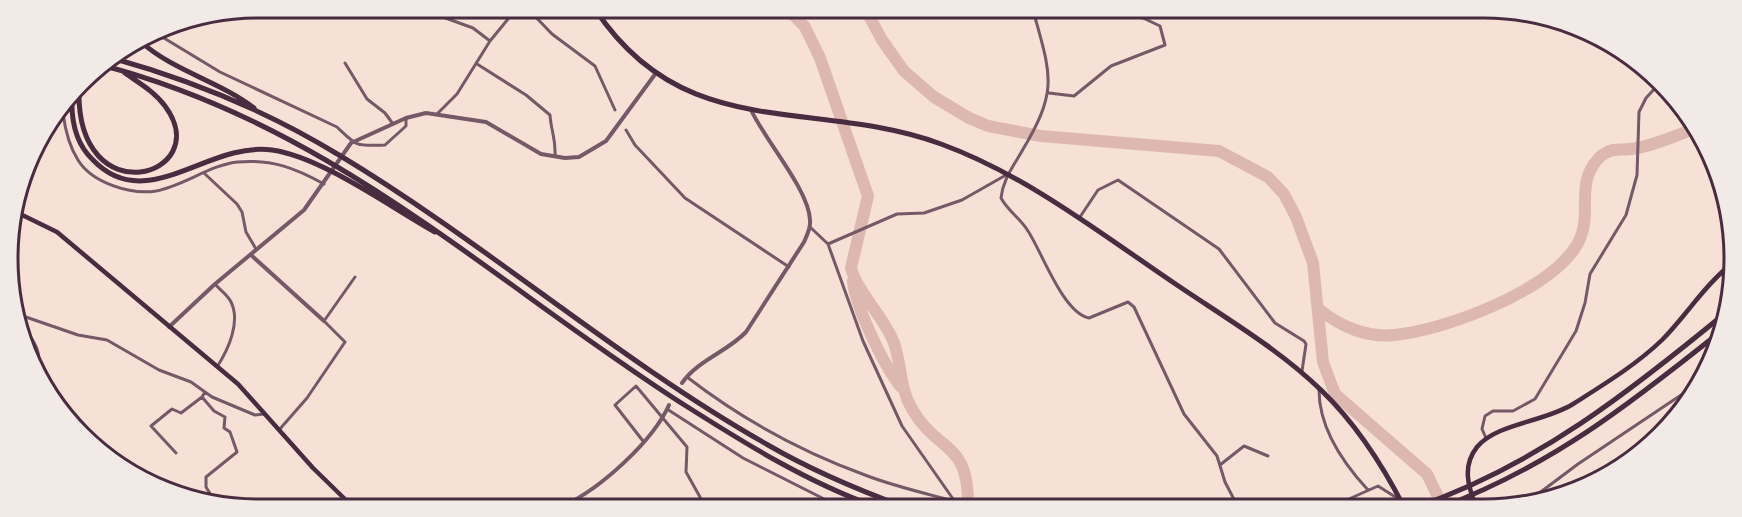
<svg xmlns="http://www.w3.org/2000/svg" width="1742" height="517" font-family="'Sofia Sans Condensed',sans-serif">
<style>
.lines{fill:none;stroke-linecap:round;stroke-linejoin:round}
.river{stroke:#dcb8b0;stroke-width:12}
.minor{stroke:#755966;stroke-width:3}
.tertiary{stroke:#755966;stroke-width:4}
.secondary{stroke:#4a2c40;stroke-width:4.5}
.trunk{stroke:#4a2c40;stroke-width:5}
.motorway{stroke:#4a2c40;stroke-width:5}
.rim{fill:none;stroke:#4a2c40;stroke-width:3}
</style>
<rect width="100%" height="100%" fill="#f7e1d7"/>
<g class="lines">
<path class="river" d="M789,10L805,27L820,58L868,196L851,268C858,293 884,317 894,343C902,366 899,387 912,409C938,454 969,440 968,506
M866,10L882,40L904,71L934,97L969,118L988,126L1041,136L1219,151L1268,177L1284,194L1296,217L1313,263L1323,362L1335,394L1427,474L1443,507
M853,281C855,306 885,368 901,387
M1319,309C1339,326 1367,338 1394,335C1446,330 1545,292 1575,248C1596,217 1573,186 1598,159C1601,155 1608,151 1613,150C1619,149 1625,150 1631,149C1653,146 1675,136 1696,128
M55,403L65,416"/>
<path class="minor" d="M418,8L473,28L490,41
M528,9L552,34L595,66L615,110
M1033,10C1051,76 1059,89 1022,151C1013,167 1003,179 1001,198C1008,211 1020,218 1028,231C1042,252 1063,313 1089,318L1128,302L1134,307L1184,414L1217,456L1225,482L1238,507
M154,32L220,72L337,127C358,147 355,146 385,145L406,126V118
M345,63L367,99L385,113L393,124
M477,64L526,95L550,115C551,131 556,138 555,156
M1049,93L1074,96L1111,66L1165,45L1160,26L1143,18L1117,11
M60,113H63C65,129 69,146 78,160C92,183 131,195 156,191C183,186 212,164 238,162C272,159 295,168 324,184
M437,114L457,94L490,41L517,8
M626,130L635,145L685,198L789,267
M205,174L237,204L242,212L246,232L256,249
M1080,217L1098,190L1118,180L1219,249L1275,323L1304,341L1306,344L1302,371
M810,227L828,244L863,341L902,426L958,506
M828,244L897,214L924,213L962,200L1006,175
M215,284C220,290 228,295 231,302C241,322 228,350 217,367
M15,311L20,315L78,335L107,340L159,370L191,382L212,397L255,415L264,414
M16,321C27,333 44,348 37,366
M687,377C740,418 802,452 865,475C893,486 924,493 954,501
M1319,390C1319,428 1343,463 1368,490
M205,392L202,397L214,411L225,417L224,428L230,432L237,452L206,477V487L217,505
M667,409L743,458L838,506
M279,430L307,398L345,342L324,321L355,277
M1486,438L1482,429L1485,416L1493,411H1513L1535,399L1576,331L1585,303L1590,274L1626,215L1637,175L1639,112L1646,98L1658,85
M643,441L615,405L636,386L687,447L686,472L705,506
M176,453L151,426L172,409L181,413L202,397
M1220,465L1244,446L1268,456
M1522,506L1578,464L1702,381
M1331,507L1378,486L1397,498"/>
<path class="tertiary" d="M251,255L324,321
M169,327L215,284L304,210L351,143L406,118L426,113L486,122L541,154L565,158L579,157L606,141L656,73
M682,383C698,360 727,352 746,332L804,242C807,235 811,228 810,220C809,190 765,140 751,110
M565,505C601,488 653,441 669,405"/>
<path class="secondary" d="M14,211L57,232L238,384L313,468L351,505
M1476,507C1468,486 1462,466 1477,447C1497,423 1545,422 1573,404C1603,385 1636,365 1662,340C1686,316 1703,287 1730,265"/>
<path class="trunk" d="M595,9C685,145 812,97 941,144C1026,175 1100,233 1174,283C1224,317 1279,349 1322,391C1357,425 1382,464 1404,507"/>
<path class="motorway" d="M140,41C173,71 219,81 254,108
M112,58C191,80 269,112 339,155C487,244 618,360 768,445C811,470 856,489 902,506
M101,65C333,125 490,281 686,406C746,444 807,482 874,506
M79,88C75,218 217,176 165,106C155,92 139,83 125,73
M72,97C71,120 76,144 93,160C147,216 207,141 272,150C322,157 390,207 435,232
M1416,507C1536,466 1632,390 1729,310
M1442,507C1551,466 1630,404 1720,332"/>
</g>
<path d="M0 0H1742V517H0ZM258 18H1484A240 240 0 0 1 1724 258V259A240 240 0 0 1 1484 499H258A240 240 0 0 1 18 259V258A240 240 0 0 1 258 18Z" fill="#f1eae7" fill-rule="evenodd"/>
<path class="rim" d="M258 18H1484A240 240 0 0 1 1724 258V259A240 240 0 0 1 1484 499H258A240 240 0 0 1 18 259V258A240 240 0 0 1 258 18Z"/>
</svg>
